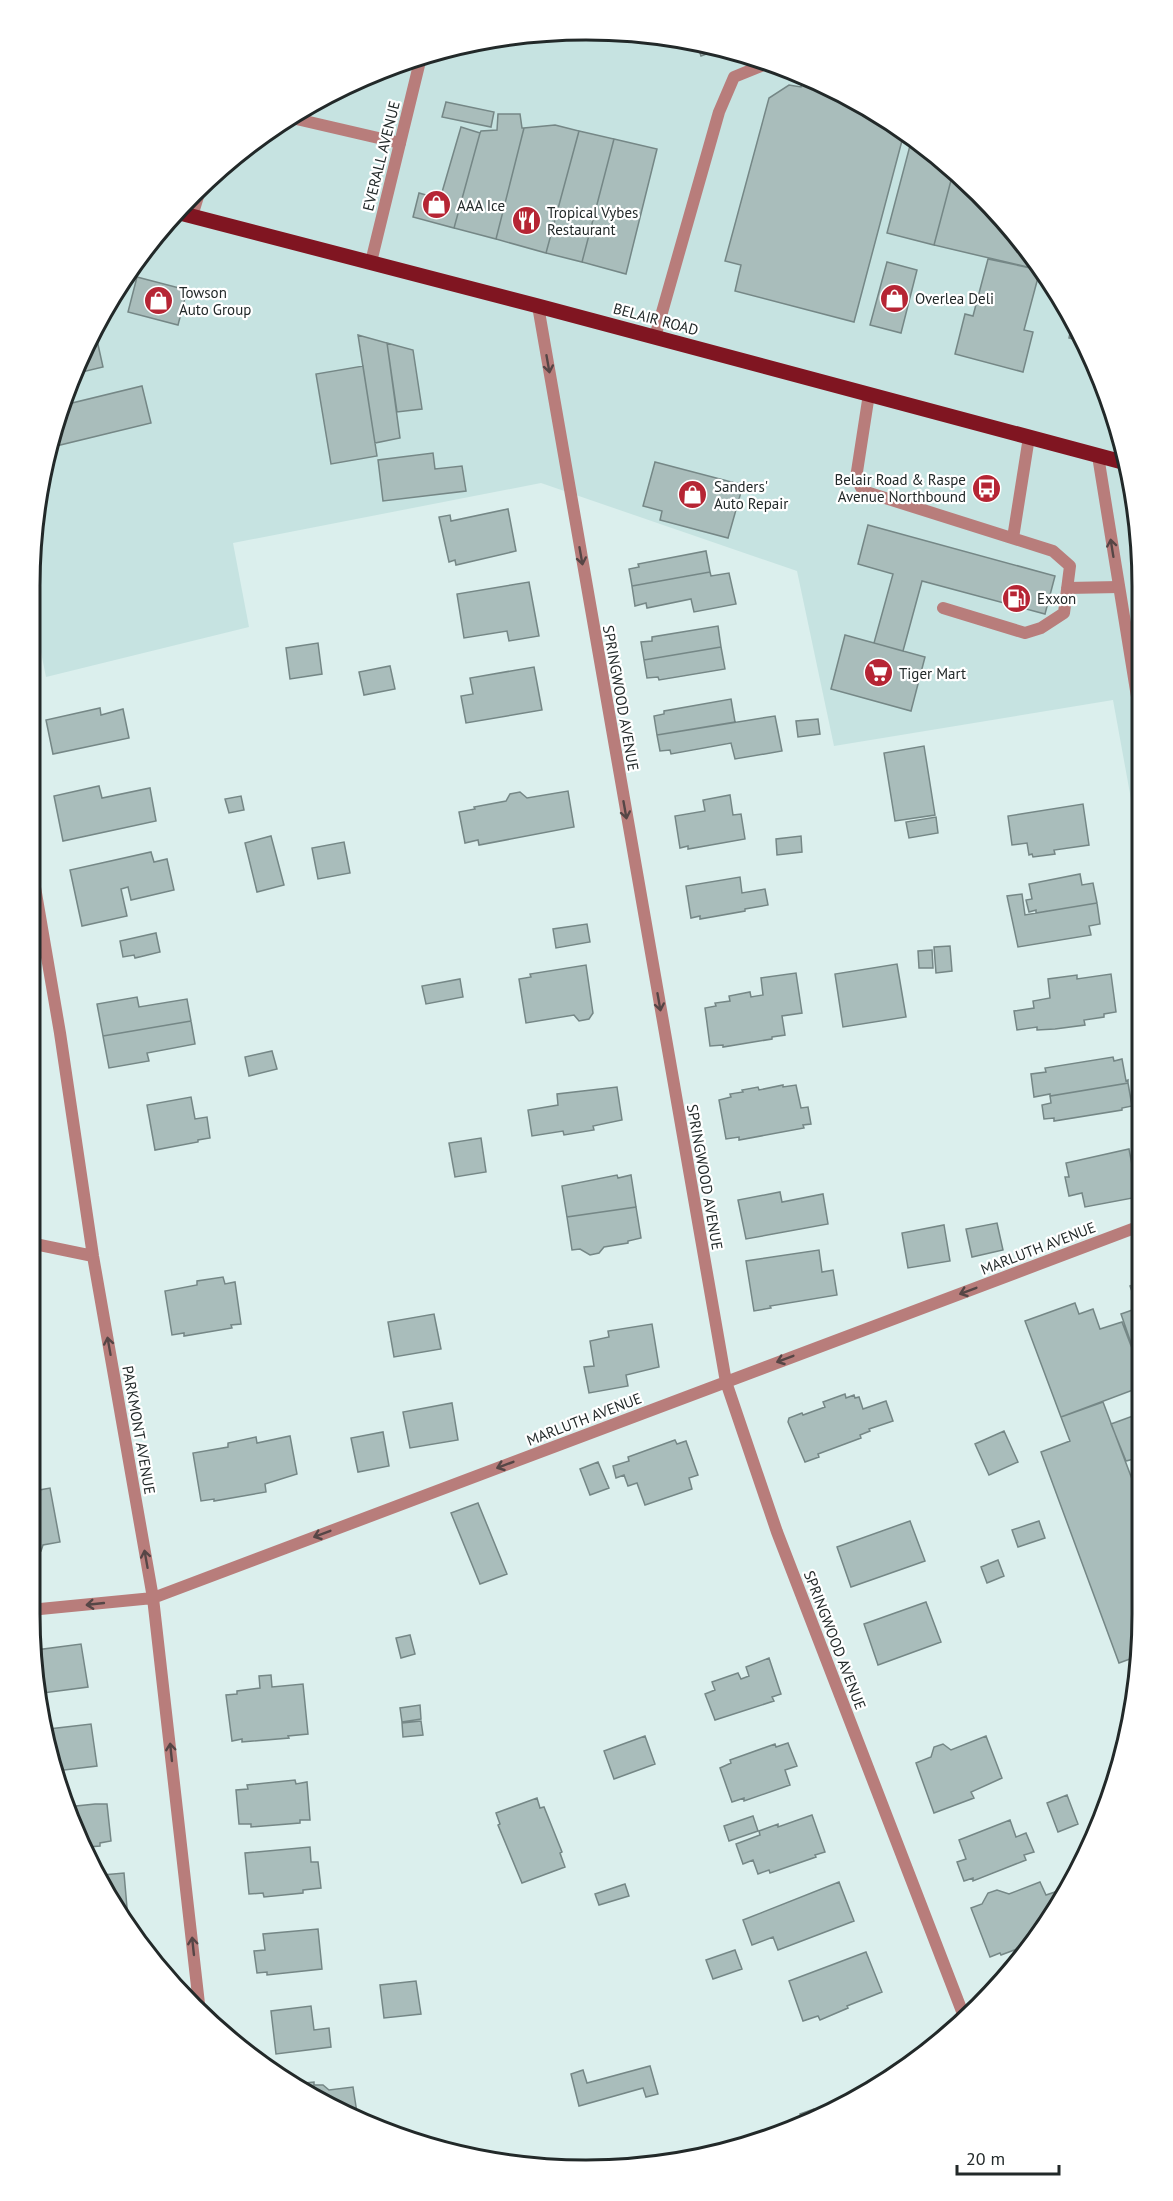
<svg xmlns="http://www.w3.org/2000/svg" width="1173" height="2201" font-family="'PT Sans',sans-serif">
<style>
.built{fill:#c6e3e1}
.building{fill:#a9bdbb;stroke:#758786;stroke-width:1.5}
.lines{fill:none;stroke-linecap:round;stroke-linejoin:round}
.lane{stroke:#b87d7b;stroke-width:12}
.street{stroke:#b87d7b;stroke-width:12}
.primary{stroke:#801521;stroke-width:15}
.oneway{stroke:#564646}
.labels{text-anchor:middle;dominant-baseline:central;stroke-width:4.5;stroke-linejoin:round;paint-order:stroke}
.street-label{font-size:15px;fill:#222929;stroke:#fff}
.poi-label{font-size:15px;fill:#222929;stroke:#fff;text-anchor:start}
.rim{fill:none;stroke:#222929;stroke-width:3}
</style>
<rect width="100%" height="100%" fill="#dbefed"/>
<path class="built" d="M550,31L659,35L765,59L864,104L954,168L1049,278L1113,407L1138,514L1139,797L1131,799L1113,700L834,746L797,571L541,483L233,543L249,627L46,677L31,602V550L49,442L104,309L168,220L247,145L340,88L442,49Z"/>
<path class="building" d="M697,44L720,49L701,56Z
M804,77L864,104L904,133L854,322L735,291L741,265L725,261L769,98L789,85L801,87Z
M446,102L494,112L491,127L442,117Z
M498,114H520L522,128H524L496,239L454,228L480,133L481,131L497,130Z
M555,125L579,131L546,253L496,239L524,128Z
M461,127L480,133L454,228L413,217L419,193L440,199Z
M579,131L614,139L582,262L546,253Z
M912,138L954,169L934,245L887,233Z
M614,139L657,149L626,274L582,262Z
M954,169L1040,267V270L934,245Z
M988,259L1040,270L1024,330L1033,332L1023,372L955,354L965,314L973,316Z
M887,262L917,270L901,333L870,325Z
M137,277L187,290L178,325L128,312Z
M1072,324L1081,341L1069,338Z
M95,331L103,367L78,373Z
M358,335L387,343L400,438L375,443Z
M387,343L413,350L422,409L397,412Z
M363,366L377,456L331,464L316,374Z
M142,386L151,423L56,446L53,433L64,405Z
M433,453L435,469L462,466L466,491L383,501L378,460Z
M655,462L743,485L728,538L660,520L662,511L643,506Z
M508,509L516,551L456,565L455,560L449,562L439,517L450,515L451,521Z
M868,525L1055,576L1045,614L922,581L903,651L874,643L893,574L858,564Z
M706,551L710,572L632,586L629,569L639,567L638,564Z
M710,572L711,576L729,573L736,604L694,612L691,599L647,608L646,603L635,606L632,586Z
M529,582L539,636L509,641L507,631L464,638L457,594Z
M718,626L721,647L644,660L641,642L652,641V637Z
M845,635L925,657L911,711L831,689Z
M318,643L322,674L290,679L286,648Z
M721,647L725,669L659,680L658,677L647,678L644,660Z
M390,666L395,689L364,695L359,672Z
M534,667L542,710L466,723L461,696L473,694L470,678Z
M731,699L735,722L657,735L654,716L664,714V711Z
M100,708L101,715L123,709L129,738L53,754L46,720Z
M775,716L782,751L735,759L731,743L671,754L670,750L660,751L657,735Z
M818,719L820,734L798,737L796,721Z
M924,746L935,815L895,821L884,753Z
M99,786L102,798L150,788L156,821L63,841L54,796Z
M568,791L574,827L479,845L478,840L465,843L459,812L475,809L474,807L506,801L510,794L520,792L527,798Z
M730,795L733,815L741,814L745,839L688,849V846L680,848L675,816L705,811L703,800Z
M241,796L244,810L229,813L225,799Z
M1083,804L1089,845L1054,850L1055,854L1033,857L1032,854L1029,855L1027,843L1012,845L1008,816Z
M936,817L938,833L909,838L906,822Z
M271,836L284,885L257,892L245,843Z
M801,836L802,852L777,855L776,839Z
M344,842L350,873L318,879L312,848Z
M151,852L154,862L167,859L174,890L131,900L128,887L121,889L127,916L82,926L70,870Z
M1080,874L1082,885L1093,883L1097,903L1036,913V910L1029,912L1026,900L1032,899L1029,884Z
M740,877L742,893L765,889L768,905L745,909V911L700,919V916L691,918L686,886Z
M1022,894L1025,915L1097,903L1100,924L1089,926L1091,935L1018,947L1007,896Z
M587,924L590,942L556,948L553,929Z
M156,933L160,952L135,958L134,955L123,957L120,941Z
M950,946L952,971L936,973L934,947Z
M932,950L933,968H919L918,951Z
M897,964L906,1017L843,1027L835,974Z
M586,965L593,1013L589,1019L579,1021L574,1015L526,1023L519,979L531,977L530,974Z
M796,973L802,1013L782,1016L785,1035L772,1037V1039L723,1047V1045L710,1046L705,1008L716,1006L715,1003L730,1001L729,996L750,992L751,997L763,995L761,978Z
M1111,974L1116,1012L1104,1014V1017L1084,1020L1085,1025L1055,1029L1037,1030V1027L1017,1030L1014,1011L1034,1008L1033,1001L1050,998L1048,979L1077,975V979Z
M460,979L463,997L426,1004L422,986Z
M137,997L139,1007L187,999L191,1021L103,1036L97,1004Z
M191,1021L195,1044L147,1053L149,1061L109,1068L103,1036Z
M272,1051L277,1069L249,1076L245,1057Z
M1113,1057L1114,1061L1122,1059L1126,1081L1128,1080V1083L1050,1096V1094L1034,1097L1031,1074L1046,1072L1045,1068Z
M1128,1083L1132,1106L1122,1108V1110L1054,1121V1118L1044,1119L1042,1105L1051,1103L1050,1096Z
M783,1085V1087L796,1085L801,1108L808,1107L811,1124L803,1125L804,1128L739,1140V1137L726,1139L719,1100L731,1097L730,1094L743,1092L742,1090L758,1087L759,1090Z
M617,1087L622,1120L593,1126L594,1130L564,1135L563,1131L532,1136L528,1110L558,1105L557,1094Z
M191,1097L195,1119L207,1117L210,1138L198,1140V1142L155,1150L147,1105Z
M481,1138L486,1172L455,1177L449,1143Z
M1129,1149L1138,1197L1085,1207L1082,1193L1069,1196L1065,1177H1069L1066,1163Z
M617,1175L618,1178L631,1175L636,1207L567,1217L562,1186Z
M780,1192L782,1202L823,1194L828,1224L746,1239L738,1200Z
M636,1207L641,1238L628,1241V1243L604,1247L599,1253L590,1255L580,1249L572,1250L567,1217Z
M997,1223L1003,1250L972,1257L966,1229Z
M944,1225L950,1261L908,1268L902,1233Z
M819,1250L822,1272L833,1270L837,1295L770,1306L771,1308L754,1311L746,1261Z
M223,1277L225,1284L235,1282L241,1324L231,1325L232,1328L184,1336V1333L172,1335L165,1291L197,1285V1281Z
M1141,1282V1372L1121,1314L1138,1308L1130,1286Z
M1075,1303L1079,1314L1093,1309L1100,1329L1122,1322L1141,1372V1387L1061,1417L1025,1321Z
M434,1314L441,1349L394,1357L388,1322Z
M652,1324L659,1367L626,1375L628,1386L589,1393L584,1367L594,1366L590,1341L609,1337L608,1331Z
M845,1394L846,1398L854,1395L855,1398L859,1397L863,1409L886,1401L893,1421L869,1429L870,1431L860,1435L861,1438L818,1454L819,1457L805,1462L788,1422L789,1418L802,1413L803,1415L825,1407L823,1402Z
M1103,1402L1141,1503L1142,1651L1141,1655L1119,1663L1041,1452L1070,1441L1061,1417Z
M452,1403L458,1440L410,1448L403,1412Z
M1141,1413V1457L1126,1461L1111,1424Z
M1004,1431L1018,1462L989,1475L975,1444Z
M383,1432L389,1466L358,1472L351,1438Z
M290,1436L297,1474L265,1484L266,1492L214,1501V1499L201,1501L193,1453L228,1447V1443L256,1437L257,1443Z
M675,1440L677,1444L686,1441L698,1475L689,1478L692,1489L645,1505L637,1483L628,1486L624,1475L616,1478L613,1466L629,1461L628,1457Z
M598,1462L609,1488L590,1495L580,1469Z
M39,1488V1490L50,1488L60,1542L43,1545L41,1551L31,1553L30,1490Z
M478,1503L507,1574L480,1584L451,1513Z
M910,1521L925,1561L851,1587L837,1547Z
M1039,1521L1045,1538L1018,1547L1012,1530Z
M998,1560L1004,1576L987,1583L981,1567Z
M926,1602L941,1642L878,1665L864,1624Z
M410,1635L415,1654L401,1658L396,1638Z
M81,1644L88,1687L43,1693L36,1650Z
M769,1658L781,1694L772,1697L774,1701L715,1720L705,1694L715,1690L712,1682L738,1673L741,1679L749,1676L746,1667Z
M271,1675L272,1687L303,1684L308,1734L288,1736L289,1738L242,1742V1739L232,1741L226,1695L237,1694V1691L260,1688L259,1676Z
M420,1705L421,1719L402,1722L400,1708Z
M421,1721L423,1735L403,1737L402,1723Z
M91,1724L97,1766L56,1771L49,1729Z
M645,1736L655,1764L614,1779L604,1751Z
M986,1736L1002,1778L971,1792L974,1798L934,1813L916,1763L931,1757L934,1747L943,1744L951,1750Z
M788,1743L797,1766L785,1770L790,1785L744,1801V1798L732,1802L720,1768L731,1763L730,1760L775,1744L776,1747Z
M295,1780L296,1784L307,1782L310,1820H300V1823L251,1827V1824H239L236,1790L248,1789L247,1785Z
M1067,1795L1078,1824L1058,1832L1047,1803Z
M537,1798L540,1808L544,1807L562,1852L560,1853L565,1867L522,1883L498,1825L500,1824L496,1813Z
M95,1804H107L111,1841L100,1843V1846L88,1847L67,1807Z
M812,1815L825,1852L815,1855L816,1857L770,1873L769,1870L758,1874L753,1860L743,1864L736,1844L760,1835L759,1831L778,1824V1827Z
M753,1816L758,1831L729,1841L724,1826Z
M1010,1820L1016,1837L1026,1833L1034,1852L1024,1855L1026,1860L973,1881V1878L964,1881L957,1862L966,1859L959,1840Z
M310,1847L311,1862H318L321,1888L303,1890V1893L264,1897L263,1893L249,1894L245,1853Z
M124,1873L128,1919H127L103,1875Z
M839,1882L854,1921L778,1950L773,1937L752,1945L743,1920Z
M1040,1882L1046,1895L1055,1892L1060,1903L1033,1936L1026,1939L1027,1943L1025,1946L1001,1955L1000,1953L990,1957L971,1908L982,1904L988,1893L997,1890L1009,1894Z
M625,1884L629,1896L599,1905L595,1894Z
M318,1929L322,1969L267,1975V1972L257,1973L254,1951L265,1950L263,1934Z
M735,1950L742,1969L713,1979L706,1960Z
M866,1952L882,1992L847,2006L848,2008L820,2020L818,2016L803,2021L789,1981Z
M416,1981L421,2014L384,2018L380,1985Z
M311,2006L314,2030L329,2028L331,2047L276,2054L271,2011Z
M650,2066L658,2094L646,2097L643,2088L579,2106L571,2074L583,2070L587,2083Z
M314,2082V2085H323L329,2090L353,2087L357,2113L293,2084Z
M814,2109L817,2118L804,2126L800,2114Z"/>
<g class="lines">
<path class="lane" d="M292,118L400,143
M192,216L200,190
M655,337L719,112L734,77L771,62
M869,394L856,478L863,491L1053,551L1070,566L1064,613L1041,628L1025,633L943,608
M1013,538L1029,437
M1067,588L1119,587"/>
<path class="street" d="M371,262L421,57
M538,306L726,1382L777,1532L965,2019
M1098,456L1139,709
M31,864L60,1033L93,1256L153,1598L199,2004
M30,1243L93,1256
M30,1610L153,1598L1140,1226"/>
<path class="primary" d="M176,212L538,306L1126,463"/>
</g>
<defs><path id="oneway-shaft" d="M-6 0H5M1.5-3L5.5 0L1.5 3" fill="none" stroke-width="1.6" stroke-linecap="round" stroke-linejoin="round" transform="scale(1.5)"/></defs>
<g class="oneway">
<use href="#oneway-shaft" transform="translate(548 364) rotate(80)"/>
<use href="#oneway-shaft" transform="translate(1112 548) rotate(-99)"/>
<use href="#oneway-shaft" transform="translate(581 556) rotate(80)"/>
<use href="#oneway-shaft" transform="translate(625 810) rotate(80)"/>
<use href="#oneway-shaft" transform="translate(659 1002) rotate(80)"/>
<use href="#oneway-shaft" transform="translate(968 1291) rotate(159)"/>
<use href="#oneway-shaft" transform="translate(109 1346) rotate(-100)"/>
<use href="#oneway-shaft" transform="translate(785 1359) rotate(159)"/>
<use href="#oneway-shaft" transform="translate(505 1465) rotate(159)"/>
<use href="#oneway-shaft" transform="translate(322 1534) rotate(159)"/>
<use href="#oneway-shaft" transform="translate(146 1559) rotate(-100)"/>
<use href="#oneway-shaft" transform="translate(95 1604) rotate(174)"/>
<use href="#oneway-shaft" transform="translate(171 1752) rotate(-96)"/>
<use href="#oneway-shaft" transform="translate(193 1946) rotate(-96)"/>
</g>
<defs>
<symbol id="shop-disc" viewBox="-11 -11 22 22"><circle r="9.5" fill="#b62534" stroke="#fff"/><path d="M-5-2.5h2.3a2.7 3.5 0 0 1 5.4 0H5L5.5 6h-11ZM-1.5-2.5h3a1.5 2.3 0 0 0-3 0Z" fill="#fff"/></symbol>
<symbol id="restaurant-disc" viewBox="-11 -11 22 22"><circle r="9.5" fill="#b62534" stroke="#fff"/><path d="M-5-6h1v4h1v-4h1v4h1v-4h1v5L-1.5 .5V6h-2V.5L-5-1ZM5-6V6H3V1.5H1.5Q1.5-4 5-6Z" fill="#fff"/></symbol>
<symbol id="bus-disc" viewBox="-11 -11 22 22"><circle r="9.5" fill="#b62534" stroke="#fff"/><path d="M-5-6H5V4H4V6H2V4H-2V6H-4V4H-5ZM-3.5-4V0h7V-4ZM-3.5 1.2v1.5H-2V1.2ZM2 1.2v1.5H3.5V1.2Z" fill="#fff"/></symbol>
<symbol id="fuel-disc" viewBox="-11 -11 22 22"><circle r="9.5" fill="#b62534" stroke="#fff"/><path d="M-5.5-6h7V0h2V4h1.3V-2.5L3-4.5l.8-.8L6-3V5H2.5V1h-1V6h-7ZM-4.2-4.7v3.2H.2V-4.7Z" fill="#fff"/></symbol>
<symbol id="supermarket-disc" viewBox="-11 -11 22 22"><circle r="9.5" fill="#b62534" stroke="#fff"/><path d="M-6-5.5h2.5l.6 2H6L4.5 2H-2.5L-4.4-4H-6ZM-1.5 3.2a1.3 1.3 0 1 0 .1 0ZM3 3.2a1.3 1.3 0 1 0 .1 0Z" fill="#fff"/></symbol>
</defs>
<g fill-rule="evenodd">
<use href="#shop-disc" x="420" y="188" width="33" height="33"/>
<use href="#restaurant-disc" x="510" y="204" width="33" height="33"/>
<use href="#shop-disc" x="878" y="282" width="33" height="33"/>
<use href="#shop-disc" x="142" y="284" width="33" height="33"/>
<use href="#bus-disc" x="970" y="472" width="33" height="33"/>
<use href="#shop-disc" x="676" y="478" width="33" height="33"/>
<use href="#fuel-disc" x="1000" y="582" width="33" height="33"/>
<use href="#supermarket-disc" x="862" y="656" width="33" height="33"/>
</g>
<g class="labels">
<g class="street-label">
<text transform="translate(381 156) rotate(-76)">EVERALL AVENUE</text>
<text transform="translate(656 319) rotate(15)">BELAIR ROAD</text>
<text transform="translate(621 698) rotate(80)">SPRINGWOOD AVENUE</text>
<text transform="translate(705 1177) rotate(80)">SPRINGWOOD AVENUE</text>
<text transform="translate(1038 1248) rotate(-21)">MARLUTH AVENUE</text>
<text transform="translate(584 1419) rotate(-21)">MARLUTH AVENUE</text>
<text transform="translate(139 1430) rotate(80)">PARKMONT AVENUE</text>
<text transform="translate(835 1640) rotate(69)">SPRINGWOOD AVENUE</text>
</g>
<g class="poi-label">
<text x="457" y="205">AAA Ice</text>
<text x="547" y="212">Tropical Vybes<tspan x="547" dy="17">Restaurant</tspan></text>
<text x="179" y="292">Towson<tspan x="179" dy="17">Auto Group</tspan></text>
<text x="915" y="298">Overlea Deli</text>
<text x="966" y="479" text-anchor="end">Belair Road &amp; Raspe<tspan x="966" dy="17">Avenue Northbound</tspan></text>
<text x="714" y="486">Sanders'<tspan x="714" dy="17">Auto Repair</tspan></text>
<text x="1037" y="598">Exxon</text>
<text x="899" y="673">Tiger Mart</text>
</g>
</g>
<path d="M0 0H1173V2201H0ZM586 40H586A546 546 0 0 1 1132 586V1614A546 546 0 0 1 586 2160H586A546 546 0 0 1 40 1614V586A546 546 0 0 1 586 40Z" fill="#fff" fill-rule="evenodd"/>
<path class="rim" d="M586 40H586A546 546 0 0 1 1132 586V1614A546 546 0 0 1 586 2160H586A546 546 0 0 1 40 1614V586A546 546 0 0 1 586 40Z"/>
<path d="M957 2165v9h102v-9" fill="none" stroke="#222929" stroke-width="3"/>
<text x="966" y="2165" font-size="18" fill="#222929" stroke="#ffffff" stroke-width="4.5" paint-order="stroke">20 m</text>
</svg>
